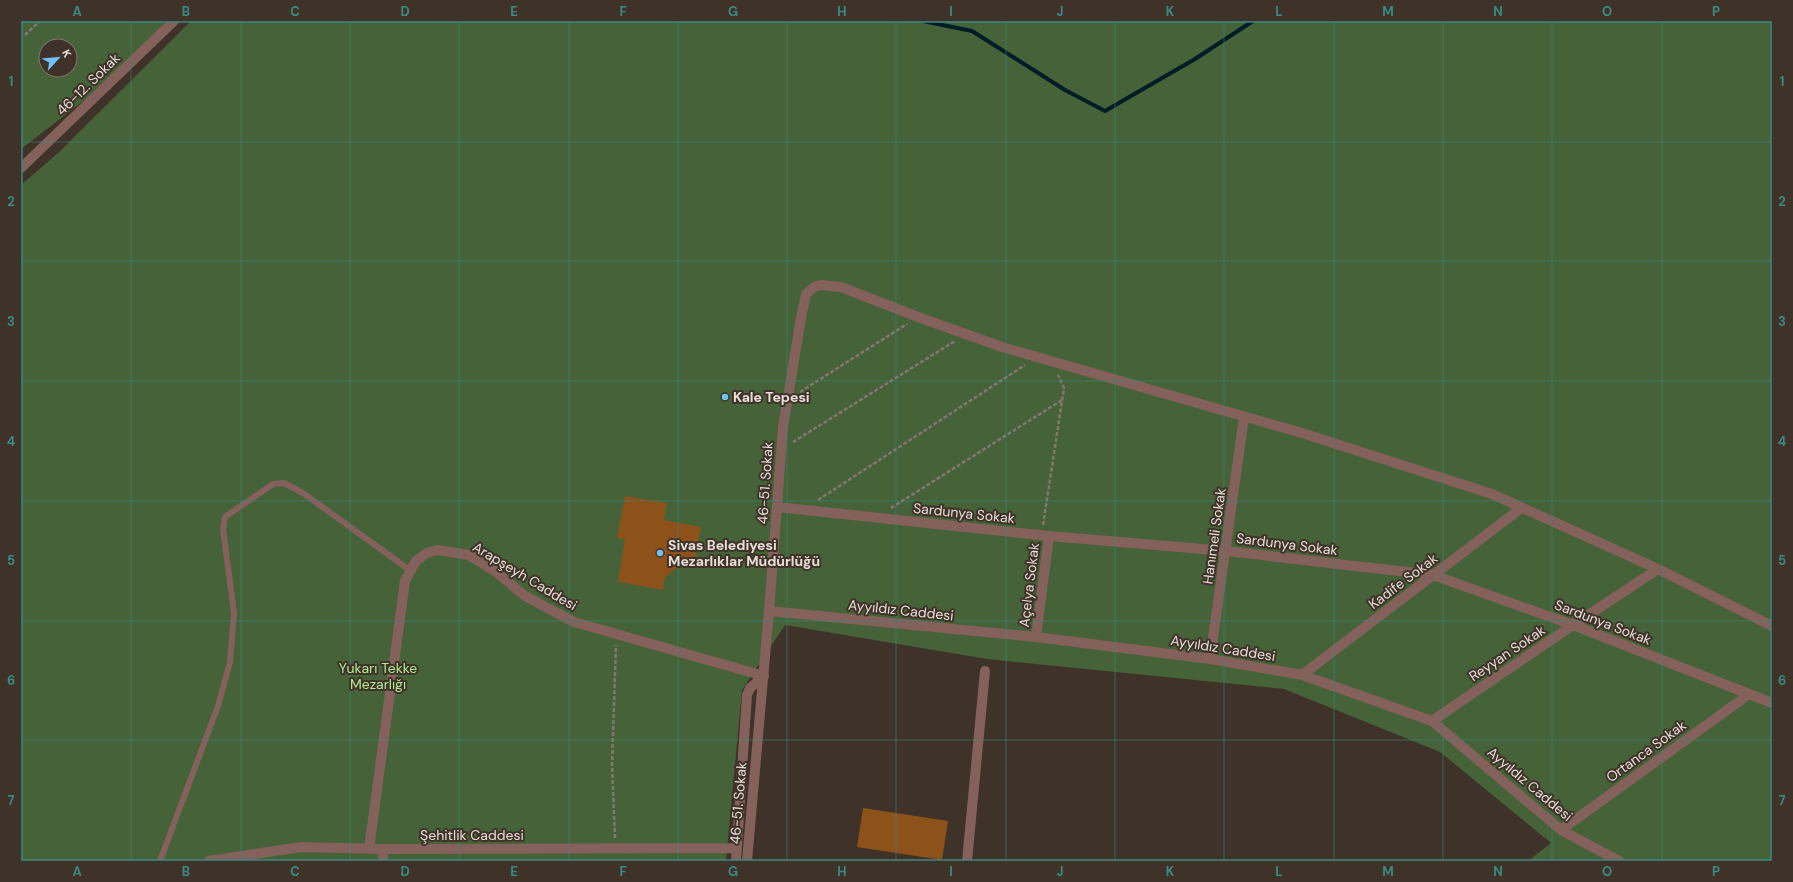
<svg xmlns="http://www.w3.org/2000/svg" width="1793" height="882" font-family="'DM Sans',sans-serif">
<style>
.green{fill:#466238;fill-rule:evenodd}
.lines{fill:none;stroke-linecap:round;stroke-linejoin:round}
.stream{stroke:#001d26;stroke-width:4}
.building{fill:#8d5219}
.path{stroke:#83786f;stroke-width:2.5;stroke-dasharray:4 2;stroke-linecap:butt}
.lane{stroke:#84615b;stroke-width:6}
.street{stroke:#84615b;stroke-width:10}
.grid{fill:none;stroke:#3a8b83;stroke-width:1;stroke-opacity:0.55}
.poi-dot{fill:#73c0f6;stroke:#3f3228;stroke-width:1.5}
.labels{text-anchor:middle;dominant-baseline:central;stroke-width:4;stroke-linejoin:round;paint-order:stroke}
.street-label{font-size:14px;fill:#e6ded7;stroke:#3f3228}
.poi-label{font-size:14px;font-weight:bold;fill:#e6ded7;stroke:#3f3228;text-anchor:start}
.park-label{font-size:14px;fill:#afeb91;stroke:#3f3228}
.neatline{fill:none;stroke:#3a8b83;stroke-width:1.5}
.grid-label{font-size:13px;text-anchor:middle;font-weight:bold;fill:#3a8b83}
</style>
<rect width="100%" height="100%" fill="#3f3228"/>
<path class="green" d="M21,21H167L103,86L21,149ZM46,46H70V70H46Z
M191,21H1772V861H1528L1551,843L1440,752L1284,689L987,659L785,625L742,690L726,861H21V185L59,152Z"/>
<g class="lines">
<path class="stream" d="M923,21L972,31L1065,90L1105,111L1195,59L1253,21"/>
</g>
<path class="building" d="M625,496L667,503L664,520L701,527L693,568L680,566L665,577L663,590L618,582L625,539L617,538Z
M863,808L948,821L942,860L857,847Z"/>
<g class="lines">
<path class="path" d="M25,35L40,21
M800,392L907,324
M793,442L955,341
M818,500L1025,365
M891,508L1062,400
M1043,525L1064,388L1058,375
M615,838L612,765L616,645"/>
<path class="lane" d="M160,861L218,706L230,662L234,613L223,529L225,517L273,484L284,483L303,493L411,571"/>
<path class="street" d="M21,168L174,21
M777,507L1049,536L1226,551L1433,575L1573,625L1772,703
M769,611L1036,637L1210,659L1302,675L1432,721L1561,830L1619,861
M1036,637L1049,536
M1210,659L1244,417
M1302,675L1520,509
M1432,721L1573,625L1658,569
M1561,830L1748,695
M369,849L405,581L416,561L427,553L438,550L469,555L496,572L525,596L574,622L764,676
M383,849V861
M209,861L301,847L383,849L737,848
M736,861L747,695L750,688L764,676
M747,861L769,611L783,427L801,318L806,294L814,287L820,285L841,287L918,317L1002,347L1302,433L1492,494L1658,569L1772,626
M967,861L985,671"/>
</g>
<path class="grid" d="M131,21V861M241,21V861M350,21V861M459,21V861M569,21V861M678,21V861M787,21V861M896,21V861M1006,21V861M1115,21V861M1224,21V861M1334,21V861M1443,21V861M1552,21V861M1662,21V861M21,142H1772M21,261H1772M21,381H1772M21,501H1772M21,621H1772M21,740H1772"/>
<g class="poi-dot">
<circle cx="725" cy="397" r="4"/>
<circle cx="660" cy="553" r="4"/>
</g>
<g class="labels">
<g class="street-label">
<text transform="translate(88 84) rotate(-44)">46-12. Sokak</text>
<text transform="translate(765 483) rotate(-86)">46-51. Sokak</text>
<text transform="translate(964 513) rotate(6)">Sardunya Sokak</text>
<text transform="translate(1214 536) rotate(-82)">Hanımeli Sokak</text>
<text transform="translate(1287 544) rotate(7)">Sardunya Sokak</text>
<text transform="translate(525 576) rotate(31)">Arapşeyh Caddesi</text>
<text transform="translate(1403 581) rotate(-37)">Kadife Sokak</text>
<text transform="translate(1029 585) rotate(-83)">Açelya Sokak</text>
<text transform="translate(901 610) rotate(6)">Ayyıldız Caddesi</text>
<text transform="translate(1603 622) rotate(21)">Sardunya Sokak</text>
<text transform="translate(1223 648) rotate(9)">Ayyıldız Caddesi</text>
<text transform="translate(1507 653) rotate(-34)">Reyyan Sokak</text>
<text transform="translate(1646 751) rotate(-36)">Ortanca Sokak</text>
<text transform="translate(1530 784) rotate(40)">Ayyıldız Caddesi</text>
<text transform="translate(738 803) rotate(-85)">46-51. Sokak</text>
<text x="472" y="835">Şehitlik Caddesi</text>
</g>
<g class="poi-label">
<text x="733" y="397">Kale Tepesi</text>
<text x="668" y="545">Sivas Belediyesi<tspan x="668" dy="16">Mezarlıklar Müdürlüğü</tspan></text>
</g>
<g class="park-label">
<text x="378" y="668">Yukarı Tekke<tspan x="378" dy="16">Mezarlığı</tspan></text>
</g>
</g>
<rect width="1793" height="882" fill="none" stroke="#3f3228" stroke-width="44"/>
<g transform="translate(58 58) rotate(63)"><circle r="19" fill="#3f3228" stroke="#82776e"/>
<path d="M0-3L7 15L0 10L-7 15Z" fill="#73c0f6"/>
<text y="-6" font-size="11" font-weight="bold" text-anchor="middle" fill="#e6ded7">K</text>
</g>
<rect x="22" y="22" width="1749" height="838" class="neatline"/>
<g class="grid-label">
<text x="77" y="16">A</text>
<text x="186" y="16">B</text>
<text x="295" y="16">C</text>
<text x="405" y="16">D</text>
<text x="514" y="16">E</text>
<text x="623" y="16">F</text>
<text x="733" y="16">G</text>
<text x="842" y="16">H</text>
<text x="951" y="16">I</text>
<text x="1060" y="16">J</text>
<text x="1170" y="16">K</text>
<text x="1279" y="16">L</text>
<text x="1388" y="16">M</text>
<text x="1498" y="16">N</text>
<text x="1607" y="16">O</text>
<text x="1716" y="16">P</text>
<text x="11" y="86">1</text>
<text x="1782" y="86">1</text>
<text x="11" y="206">2</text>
<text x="1782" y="206">2</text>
<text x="11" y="326">3</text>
<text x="1782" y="326">3</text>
<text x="11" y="446">4</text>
<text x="1782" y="446">4</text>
<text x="11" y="565">5</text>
<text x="1782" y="565">5</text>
<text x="11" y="685">6</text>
<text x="1782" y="685">6</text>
<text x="11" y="805">7</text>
<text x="1782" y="805">7</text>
<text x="77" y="876">A</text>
<text x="186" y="876">B</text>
<text x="295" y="876">C</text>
<text x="405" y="876">D</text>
<text x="514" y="876">E</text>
<text x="623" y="876">F</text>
<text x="733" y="876">G</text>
<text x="842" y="876">H</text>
<text x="951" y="876">I</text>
<text x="1060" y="876">J</text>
<text x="1170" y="876">K</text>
<text x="1279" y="876">L</text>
<text x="1388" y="876">M</text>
<text x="1498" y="876">N</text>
<text x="1607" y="876">O</text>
<text x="1716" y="876">P</text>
</g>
</svg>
